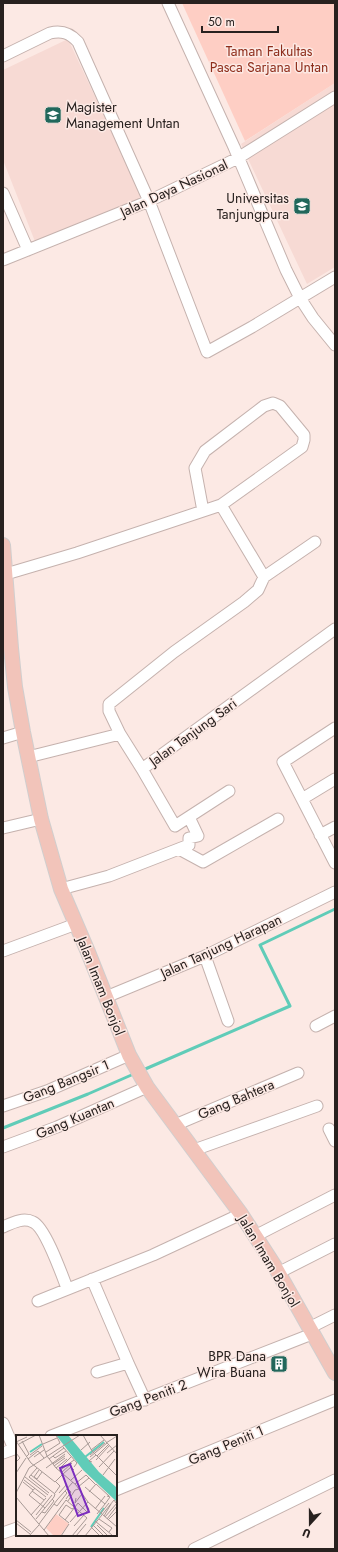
<svg xmlns="http://www.w3.org/2000/svg" width="338" height="1552" font-family="Jost,sans-serif">
<style>
.built{fill:#f7dad4}
.garden{fill:#fecec4}
.lines{fill:none;stroke-linecap:round;stroke-linejoin:round}
.stream{stroke:#60ccb8;stroke-width:3}
.minor-casing{stroke:#c5b2ae;stroke-width:13}
.major-casing{stroke:#d0cece;stroke-width:16}
.minor{stroke:#fff;stroke-width:11}
.major{stroke:#f2c4ba;stroke-width:14}
.labels{text-anchor:middle;dominant-baseline:central;stroke-width:3;stroke-linejoin:round;paint-order:stroke}
.park-label{font-size:14px;fill:#8f2e1c;stroke:#fce9e4}
.poi-label{font-size:14px;fill:#28211f;stroke:#fce9e4;text-anchor:end}
.street-label{font-size:14px;fill:#28211f;stroke:#fce9e4}
.inset-river{fill:none;stroke:#60ccb8;stroke-width:2}
.inset-road{fill:none;stroke:#a79995;stroke-width:1}
.view{fill:#7b2cbf;fill-opacity:0.15;stroke:#7b2cbf;stroke-width:2}
.inset-edge{fill:none;stroke:#28211f;stroke-width:2}
</style>
<rect width="100%" height="100%" fill="#fce9e4"/>
<path class="built" d="M68,39L142,197L36,244L3,160V70Z
M335,83V267L307,284L241,144Z"/>
<path class="garden" d="M182,3H335V83L245,141Z"/>
<g class="lines">
<path class="stream" d="M143,1070L290,1006L260,945L335,909
M3,1128L88,1094L136,1073"/>
<defs>
<path id="minor" d="M168,3L234,147L286,270L300,298L313,318L335,345
M3,56L50,33C62,30 70,33 78,42L149,201L207,352L252,327L335,277
M3,193L28,250
M3,260L149,201L238,158L335,97
M6,574L77,553L221,505L302,447L304,440V435L280,406L273,403L264,406L205,451L195,468L203,511
M264,577L315,542
M335,728L283,762L335,863
M120,734L109,711V704L174,652L244,602L258,590L264,577L221,505
M3,738L23,732
M28,757L120,734L142,769L335,629
M142,769L175,826L229,791
M302,799L335,779
M3,828L41,819
M320,835L335,827
M179,849L203,862L278,819
M61,889L109,876L189,845V838L198,836L189,817
M3,951L76,924
M205,956L228,1021
M106,997L205,956L335,892
M316,1026L335,1016
M3,1106L47,1091L129,1055
M175,1125L298,1073
M329,1129L335,1141
M3,1147L57,1127L147,1087
M194,1150L317,1106
M3,1227C12,1223 23,1217 33,1222C45,1227 62,1275 67,1288
M255,1236L335,1195
M278,1273L335,1244
M92,1279L128,1363L97,1372
M38,1301L153,1255L241,1214
M309,1328L335,1315
M128,1363L145,1400
M3,1423L14,1449H17
M51,1436L312,1334
M3,1453L14,1449
M116,1490L335,1400
M3,1533L17,1528
M194,1549L335,1480"/>
<path id="major" d="M3,545L11,648L15,687L23,732L41,819L61,889L88,952L129,1055L147,1087L241,1214L274,1265L335,1373"/>
</defs>
<use href="#minor" class="minor-casing"/>
<use href="#major" class="major-casing"/>
<use href="#minor" class="minor"/>
<use href="#major" class="major"/>
</g>
<defs>
<symbol id="university-square" viewBox="-11 -11 22 22"><rect x="-9" y="-9" width="18" height="18" rx="4" fill="#21675b" stroke="#fce9e4"/><path d="M0-5L7-2L0 1L-7-2ZM-4 1L0 2.5L4 1V4Q0 6-4 4Z" fill="#fff"/></symbol>
<symbol id="building-square" viewBox="-11 -11 22 22"><rect x="-9" y="-9" width="18" height="18" rx="4" fill="#21675b" stroke="#fce9e4"/><path d="M-4-6H4V6H1V3H-1V6H-4ZM-2.5-4.3h1.7v1.8h-1.7ZM.8-4.3h1.7v1.8H.8ZM-2.5-1h1.7V.8h-1.7ZM.8-1h1.7V.8H.8Z" fill="#fff"/></symbol>
</defs>
<g fill-rule="evenodd">
<use href="#university-square" x="43" y="105" width="20" height="20"/>
<use href="#university-square" x="292" y="196" width="20" height="20"/>
<use href="#building-square" x="269" y="1354" width="20" height="20"/>
</g>
<g class="labels">
<g class="park-label">
<text x="269" y="51">Taman Fakultas<tspan x="269" dy="16">Pasca Sarjana Untan</tspan></text>
</g>
<g class="poi-label">
<text x="66" y="107" text-anchor="start">Magister<tspan x="66" dy="16">Management Untan</tspan></text>
<text x="289" y="198">Universitas<tspan x="289" dy="16">Tanjungpura</tspan></text>
<text x="266" y="1356">BPR Dana<tspan x="266" dy="16">Wira Buana</tspan></text>
</g>
<g class="street-label">
<text transform="translate(174 188) rotate(-25)">Jalan Daya Nasional</text>
<text transform="translate(193 732) rotate(-36)">Jalan Tanjung Sari</text>
<text transform="translate(221 946) rotate(-25)">Jalan Tanjung Harapan</text>
<text transform="translate(101 986) rotate(68)">Jalan Imam Bonjol</text>
<text transform="translate(66 1081) rotate(-22)">Gang Bangsir 1</text>
<text transform="translate(236 1099) rotate(-23)">Gang Bahtera</text>
<text transform="translate(75 1118) rotate(-23)">Gang Kuantan</text>
<text transform="translate(269 1261) rotate(59)">Jalan Imam Bonjol</text>
<text transform="translate(148 1398) rotate(-21)">Gang Peniti 2</text>
<text transform="translate(226 1445) rotate(-23)">Gang Peniti 1</text>
</g>
</g>
<g transform="translate(16 1435)">
<rect width="101" height="101" fill="#fce9e4"/>
<path d="M40,79L53,89L44,101H38L30,93Z" fill="#fecec4"/>
<path d="M40,0H52L83,37L100,52L101,67L67,35Z" fill="#60ccb8"/>
<path class="inset-river" d="M14,17L26,9M69,22L88,7M75,92L88,73"/>
<path class="inset-road" d="M23,0L31,21M67,0L76,16L101,41M84,0L101,19M0,6L15,28L39,47L47,39M6,6L13,19L10,22M0,7L11,2M90,8L101,1M3,9L20,0M27,9L41,3M47,12L61,28L58,32M65,15L74,7M75,15L88,5M30,17L44,8L40,0M0,18L4,23L0,27M91,18L101,10M14,20L26,11M74,20L89,8M31,21L40,33L60,50L72,67L101,92M37,21L39,23L50,16M81,21L92,10M18,22L28,15M74,22L91,8M12,24L22,16L28,23M33,24L48,13M80,25L93,11M76,27L73,26L80,20M37,29L49,21M38,31L49,23M45,32L55,22M83,32L98,16M21,33L13,42L33,58M30,33L49,19M40,33L51,24M23,35L18,42L21,44L26,37M43,36L58,25M0,38L10,23M45,38L56,28M47,39L55,32L58,35M15,40L39,59L38,62M87,40L99,24M9,42L32,60M8,45L30,62M55,45L66,35M7,47L17,55M59,49L70,40L79,49M62,52L73,43M69,52L89,69L94,62L91,61M19,53L13,60L29,73M16,56L28,65M73,57L80,49L93,61M0,58L13,33L64,0M39,58L44,51L40,47M43,58L51,49M0,62L33,101M60,63L59,68L66,59M50,64L55,57L52,54M50,65L71,83L56,101M52,66L59,55L63,54M38,69L41,71L51,58L49,56M79,74L89,61M26,77L29,78L38,66L36,64M85,78L93,68M81,79L89,69M15,80L30,63M20,80L36,60M88,81L95,69M89,82L101,68M20,84L38,62M83,84L96,93L93,97M91,84L101,71M0,85L15,97M49,85L62,68L71,77L73,74L69,69M92,85L101,76M79,86L96,100M54,87L72,67M0,88L14,99M53,88L43,80L50,70L56,74L59,72M23,89L41,65L57,47M81,90L92,101M58,91L68,80M78,91L88,101M75,92L84,101M28,95L50,65M13,101L23,90M45,101L53,89M60,101L70,89M69,101L98,65L100,68"/>
<path class="view" d="M54,29L73,77L62,81L44,33Z"/>
<rect width="101" height="101" class="inset-edge"/>
</g>
<rect width="338" height="1552" fill="none" stroke="#28211f" stroke-width="8"/>
<g transform="translate(310 1524) rotate(201)" stroke="#fce9e4" stroke-width="3" paint-order="stroke">
<path d="M0-3L7 15L0 10L-7 15Z" fill="#28211f"/>
<text y="-6" font-size="11" font-weight="bold" text-anchor="middle" fill="#28211f">U</text>
</g>
<path d="M202 26v6h76v-6" fill="none" stroke="#28211f" stroke-width="2"/>
<text x="208" y="26" font-size="12" fill="#28211f" stroke="#fce9e4" stroke-width="3" paint-order="stroke">50 m</text>
</svg>
